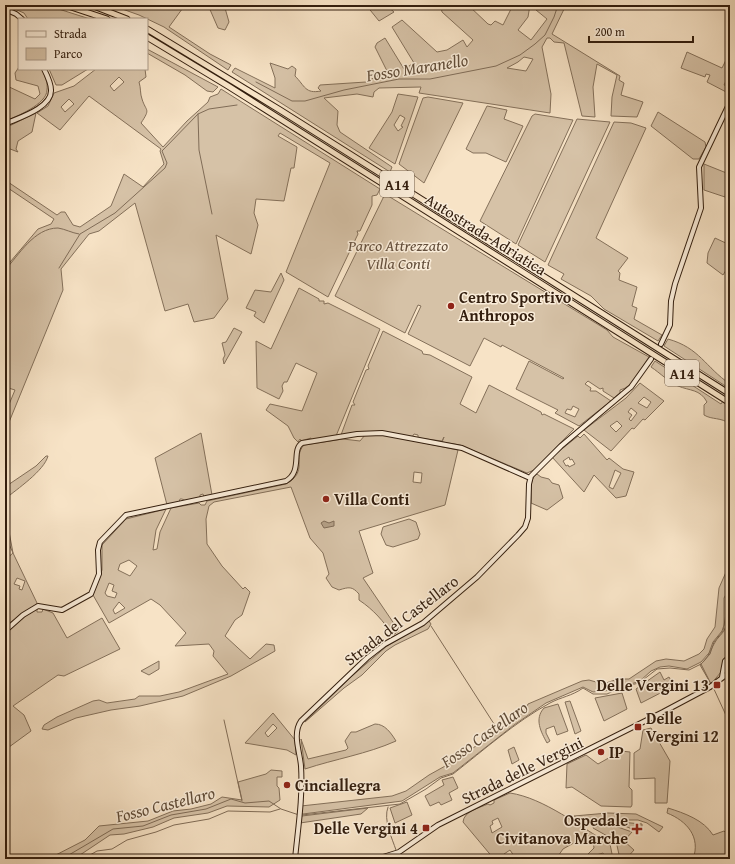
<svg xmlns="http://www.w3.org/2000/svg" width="735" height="864" font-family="'Gentium Book Plus',serif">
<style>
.green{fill:#d6c2a7;stroke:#84705a;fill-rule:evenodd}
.water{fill:#b4a087;stroke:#806c57}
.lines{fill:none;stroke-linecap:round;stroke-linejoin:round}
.stream{stroke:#806c57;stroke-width:1}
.secondary-casing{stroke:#331e0e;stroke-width:6}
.highway-casing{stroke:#331e0e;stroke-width:7}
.secondary{stroke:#faedda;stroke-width:4}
.highway{stroke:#f7e3c6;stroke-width:5}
.poi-dot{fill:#8f2418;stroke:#faedda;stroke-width:1.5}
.labels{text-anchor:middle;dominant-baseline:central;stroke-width:3;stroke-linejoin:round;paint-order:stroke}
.shield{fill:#faedda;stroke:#6f5c4b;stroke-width:1}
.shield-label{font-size:15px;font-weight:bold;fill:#331e0e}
.street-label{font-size:16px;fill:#331e0e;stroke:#faedda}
.park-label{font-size:16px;font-style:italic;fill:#644f3c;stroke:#faedda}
.poi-label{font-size:16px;font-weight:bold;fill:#331e0e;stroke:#faedda;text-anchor:start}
.water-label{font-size:17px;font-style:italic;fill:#604c38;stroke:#faedda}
</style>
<rect width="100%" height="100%" fill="#f7e3c6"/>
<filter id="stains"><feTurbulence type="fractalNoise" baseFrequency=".005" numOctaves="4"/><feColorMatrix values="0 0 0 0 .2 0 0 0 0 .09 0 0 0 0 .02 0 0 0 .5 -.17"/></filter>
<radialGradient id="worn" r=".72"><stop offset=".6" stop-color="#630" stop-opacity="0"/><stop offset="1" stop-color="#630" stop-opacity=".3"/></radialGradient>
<path class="green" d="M5,5H46L90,19H28L24,13Z
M111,5H185L169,27L210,54L231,65L228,70L164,27L139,15Z
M208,5H227L228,7L225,8L229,22L225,30L218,28Z
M366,5H386L394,12L379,21Z
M444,5H468L488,24L491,25L495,21L503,25L511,9L503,8V5H530L528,17L518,30L531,40L547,19L536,10V5H566L552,34L620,76L619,80L624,83L621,95L643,102L637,117L611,116L612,97L617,75L597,64L593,87L595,117L582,116L564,43L554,42L550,38H547L542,47L551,94L550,113L419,93L421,87L379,88L374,92L373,97L357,94L324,98L338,111L337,125L340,132L392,167L390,172L232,72L235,68L275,88V78L270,63L288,69L292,66L296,69L295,76C305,86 305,94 321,91L318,88L320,85L366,82L383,73L389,75L375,47L377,43L385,38L404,69L414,63L392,27L402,20L437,52L447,50L463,40L467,47L473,40L442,12L441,7ZM524,57L533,59L526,71L507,68L518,62Z
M147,49L218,87L213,92L207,91L185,75L147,53Z
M687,52L722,68L727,58L730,60V80L727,79L724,85L730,87V94L707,82L710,75L706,74L705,77L681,68Z
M19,67V69H42C45,76 48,83 47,90C47,104 16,117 5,121V109L7,108L5,85L35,99L40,94L38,86L16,80L15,73Z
M49,69H88L62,85H56Z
M96,69H145L146,77L139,82C141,88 140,94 142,99C146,112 151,108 141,123L163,147L187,121L208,102L210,97L218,94L221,89L380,189L377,195L372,196V205L360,231H357L358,234L328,297L286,272L330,163L280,133L278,136L297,147L294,168H291L284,201L256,199L254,213L258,225L251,254L216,235L228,299L214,318L194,322L188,304L165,311L135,203L99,231L89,234L61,269L63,290L5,432V414L15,390L5,387V268L38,229L51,224L54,219L5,186V180L57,215L61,212H65L73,225L80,227L111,206L124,174L143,187L164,164L160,151L161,149L89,96L60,130L37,113L48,106L54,93L74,86ZM119,77L124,82L114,91L110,86ZM69,99L74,104L65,112L61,107Z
M398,94L418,97L395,164L369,148L392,112ZM400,115L405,118L401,126L403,127L398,131L394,125Z
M428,97L463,103L424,183L399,164L423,98Z
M487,106L507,110L504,119L523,126L506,162L486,153H473L466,149Z
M658,112L705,142L706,147L699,159H693L651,126Z
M36,113L32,132L18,141L16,149L18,152L5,147V128Z
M535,114L573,120L516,244L480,221L532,116Z
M577,119L610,122L545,262L518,245Z
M614,122L631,123L646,128L596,238L628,258L618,271L620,273L619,280L637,287L632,306L637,308L634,319L662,335L658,341L604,309L591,296L561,279L564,274L548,265Z
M704,164L729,174L725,197L704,190Z
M385,194L607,330L613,337L649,357C641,368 634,387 620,390V393L614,398L603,391V388L600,389L588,381L585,384L591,388L590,391H596L611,401L579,426L555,413L558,410L516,389L529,361L563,379L564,378L502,345L501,347L484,338L470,366L408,334L421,306L418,305L405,333L335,296ZM573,406L579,409L575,417L565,413L567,409L571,410Z
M715,238L730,245V264L723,275L707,263L708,253Z
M281,273L284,280L264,323L254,316L256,312L246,308L255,290L271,292Z
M299,288L319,299V301H324V304L328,303L380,329L336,436L311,440V438L301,441L300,439L298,442L294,438L288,426L266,410L270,404L302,411L317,373L296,363L287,382H284L282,386L283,391L279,399L257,388L256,341L271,349Z
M234,328L242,332L224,364L223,359L225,355L222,343L226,342Z
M383,331L422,351L423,354L430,355L472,377L460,404L476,413L489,385L541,412L542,415L544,414L574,429L534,470L527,473L460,445L442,442L444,437L442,441L418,438V435L414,434L412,437C387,432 366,430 341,435L352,405H355L353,402L366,370L369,369L368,366Z
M668,339C700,348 705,367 730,384V389L664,346Z
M655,361L721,404L730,390V424C721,417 712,420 704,415V405L707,402C700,389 690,391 678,386C669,382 660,373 651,367Z
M640,383L664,401L645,420L643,419L634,429L632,428L611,451L584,430L626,398ZM644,397L651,402L647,408L638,403ZM631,408L637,413L631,421L629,419L632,415L628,412ZM617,421L622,426L616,432L610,426Z
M201,433L212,495L204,497L203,494L200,495V498L186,501L182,499H180L179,502L167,505L155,458Z
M584,434L607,460L609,458L623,469L634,472L626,496L616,498L594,475L584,492L552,457L578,436L580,438ZM569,457L570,460L572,459L575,464L569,467L568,465L566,466L563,461ZM615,470L621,473L613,489L609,487Z
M365,435H385L458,450L445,505L359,531L373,573L363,578L399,631L393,635C383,621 374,610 359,600V594C352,586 349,587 339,590L332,587L326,578L329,574L323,553L310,538L291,487L214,502L209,506L206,519L207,544L222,566L243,589L245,587L250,592L242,615L235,620L225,636L250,659L266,644L274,645L275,651L231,676L183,696L140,706L111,710L76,718L48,730L42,729L44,725L57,717L93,701L99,700L107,703L135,699L139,696H160L179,692L228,674L213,656L214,651L209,644L175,646L186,633L160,605L151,599L109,623L93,595L102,570V545L126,519L166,509L156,530L153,550L157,549L160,532L171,508L199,503L201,505H205L207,501L286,484C309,471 292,458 304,445L343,439L360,441ZM414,472L422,473L421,483L413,482ZM129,560L137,566L130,576L118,570L120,564ZM109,583L114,585L112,591L117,593L115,598L107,596L105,593ZM119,602L125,608L115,614L113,610Z
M46,456H48C44,471 17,489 5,499V487L36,466Z
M537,474L541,477L549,479L552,483L559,485L563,498L547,510L531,503C532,493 528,480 537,474Z
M5,510L13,553L37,603L36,605L5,626V560L13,553L5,535ZM17,578L25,581L22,590L19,589L20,586L14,584Z
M409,519L416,522L420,534L418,539L393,547L386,545L381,534L383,527Z
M730,563V587L724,598V625L722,631L713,642L709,653L701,662L687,669L669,666L660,667L651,671L640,681L613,690L593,692L583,687L546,703L514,725L453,773L440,777L402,801L303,814L300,813L301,806L392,796L406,791L429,775L456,760L524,712L528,704L582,681L589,680L603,684L618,679H629L656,661L666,659L684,661L699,654L704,649L707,639L715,627L719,588Z
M730,591V655L724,658L721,672L711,684L700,665C708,658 709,653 714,644C717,637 724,634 726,626C728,614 724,601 730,591Z
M37,609V612H42L43,609L53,613L67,638L102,618L120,649L64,676L58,675L13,706L24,715L31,731L5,750V634L25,616Z
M429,621L431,624L428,629L395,645L386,651L362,675L344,688L305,722L352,676L387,646Z
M159,661V669L149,675L141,671Z
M660,672L664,680L669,677L674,686L641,703L636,689Z
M622,693L627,709L604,721L595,698Z
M570,701L581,731L575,734L565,702Z
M558,704L568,731L557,735L554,726L546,729V733L550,741L547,743C541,732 534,719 544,708Z
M273,713L295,740L296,755L287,750L245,743ZM273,724L277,728L268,737L265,733Z
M375,724C385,724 391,733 396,741C367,754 335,759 305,769L301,739L308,759L346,750L348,748L345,741L351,732H356Z
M651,728L670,761L667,803H655V778L634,779V753L640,749L643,730Z
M514,747L519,760L512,764L508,750Z
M621,751L630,752L629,787L632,790V805L631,807L601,806L572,787L566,788L567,764L586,755L598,764Z
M271,770L282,771V777H277V786L279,788L280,800L269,807L227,806L208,813L174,818L153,827L124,834L110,835L74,859H48L85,840L99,826L148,821L173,811L191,809L211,804L222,797L242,800L238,782L266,774Z
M453,777L458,788L449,793L452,800L441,805L439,802L430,806L425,796L444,785L442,780Z
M510,793C544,798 580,827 610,844L613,859H606L603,853L583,859L594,848L593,840L586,836L563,849L556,859H509L514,856L510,850L504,854L507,859H494L463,822C464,811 479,808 488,804L490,805L494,803V800ZM498,818L502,827L492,833L490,826L493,824L492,821Z
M407,802L412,815L395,823L390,808Z
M368,808L361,814L300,823L302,816Z
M668,808C684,813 704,820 713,835L724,831L730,837V859H693C701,837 687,821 667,813Z
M608,813L636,814L663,827L659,832L647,823L638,820H617L586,823L574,816Z
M620,822L642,824V829H632L620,824Z
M612,825L632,832L624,841L634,850L626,859H620L616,841L593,828L594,826Z"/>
<path class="water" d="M324,521L329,523L334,521V526L324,528L321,523Z"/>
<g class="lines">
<path class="stream" d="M256,82L292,101H305L344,90L399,79H430L496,66L520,55L535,44L545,35L554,17L558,5
M198,114L199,150L212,214
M59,268L80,234L115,213L165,168L167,163L162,151L198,114L209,109L237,105
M5,270C19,255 34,228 58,228C65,229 72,233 79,234
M431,626L496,727
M701,664L711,684
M713,687L730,724
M224,720L242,801
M388,807C383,820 392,838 396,850
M302,815L400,804L426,789L441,778L453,774C484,750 515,722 550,703C561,697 572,696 583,688L593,694H607L622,687L639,683L657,669L670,668L689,670L701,664L710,654L714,642L723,631L727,608L726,599L730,590
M396,854L397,859
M62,859L113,829L143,826L171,815L206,809L231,799L245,803L269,801L281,809L299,815
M83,859L97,851L112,849L127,840L156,832L174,825L209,819L228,811L270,812L280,809"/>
<defs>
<path id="secondary" d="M5,9L16,14L22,19
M5,124C18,118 52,108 51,90C51,83 47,75 44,69
M661,344L670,325L671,301L675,284L701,208L699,167L730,102
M5,631L23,615L38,606L62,610L91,594L99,574L98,550L100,542L126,515L286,481C303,471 291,450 302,443L357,434L382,433L462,448L530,478
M722,677L725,661L730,657
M295,859C298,828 303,798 301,766C300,752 292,734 301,721L367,658L385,644L423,623L477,577L518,535L525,527L528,518L529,484L531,476L561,446L631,387L651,359
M326,859L383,857L399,852L438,825L663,712L710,687L730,672"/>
<path id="highway" d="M65,5L107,19
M91,5L127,19
M147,29L280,110L730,394
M147,37L228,86L730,403"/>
</defs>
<use href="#secondary" class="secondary-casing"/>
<use href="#highway" class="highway-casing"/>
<use href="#secondary" class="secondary"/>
<use href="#highway" class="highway"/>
</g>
<g class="poi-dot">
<circle cx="451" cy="306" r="4"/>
<circle cx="326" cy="499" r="4"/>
<rect x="713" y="681" width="8" height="8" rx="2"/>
<rect x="634" y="723" width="8" height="8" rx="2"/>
<circle cx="601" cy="752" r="4"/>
<circle cx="287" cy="785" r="4"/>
<rect x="422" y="824" width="8" height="8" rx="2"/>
<path d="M635 823h4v4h4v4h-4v4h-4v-4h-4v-4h4z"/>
</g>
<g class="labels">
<g class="shield">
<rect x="380" y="171" width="34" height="26" rx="3"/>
<rect x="665" y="360" width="34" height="26" rx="3"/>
</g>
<g class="shield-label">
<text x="397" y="184">A14</text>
<text x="682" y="373">A14</text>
</g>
<g class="street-label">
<text transform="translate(486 234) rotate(32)">Autostrada Adriatica</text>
<text transform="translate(401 620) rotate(-37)">Strada del Castellaro</text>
<text transform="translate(522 770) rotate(-26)">Strada delle Vergini</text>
</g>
<g class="park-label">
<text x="398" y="245">Parco Attrezzato<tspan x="398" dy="18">Villa Conti</tspan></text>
</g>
<g class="poi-label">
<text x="459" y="297">Centro Sportivo<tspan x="459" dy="18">Anthropos</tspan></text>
<text x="334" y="499">Villa Conti</text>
<text x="709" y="685" text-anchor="end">Delle Vergini 13</text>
<text x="646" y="718">Delle<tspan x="646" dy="18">Vergini 12</tspan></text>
<text x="609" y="752">IP</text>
<text x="295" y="785">Cinciallegra</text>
<text x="628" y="820" text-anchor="end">Ospedale<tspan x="628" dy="18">Civitanova Marche</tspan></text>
<text x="418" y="828" text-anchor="end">Delle Vergini 4</text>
</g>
<g class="water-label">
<text transform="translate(417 67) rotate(-9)">Fosso Maranello</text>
<text transform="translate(484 734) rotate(-35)">Fosso Castellaro</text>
<text transform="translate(165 804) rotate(-14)">Fosso Castellaro</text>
</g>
</g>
<rect width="735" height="864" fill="none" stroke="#f7e3c6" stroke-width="20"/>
<rect x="6" y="6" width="723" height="852" fill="none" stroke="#331e0e" stroke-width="2"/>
<rect x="10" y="10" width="715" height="844" fill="none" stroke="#331e0e"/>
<rect x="18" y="18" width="130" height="52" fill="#faedda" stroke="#aa9a88"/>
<rect x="26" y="31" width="20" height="6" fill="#faedda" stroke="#aa9a88"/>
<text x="54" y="38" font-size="12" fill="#331e0e">Strada</text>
<rect x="26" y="48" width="20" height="12" fill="#d6c2a7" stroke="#aa9a88"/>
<text x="54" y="58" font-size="12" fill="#331e0e">Parco</text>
<path d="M589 36v6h104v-6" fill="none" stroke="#331e0e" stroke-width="2"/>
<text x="595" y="36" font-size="12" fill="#331e0e" stroke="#faedda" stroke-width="3" paint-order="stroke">200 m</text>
<rect width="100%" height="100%" filter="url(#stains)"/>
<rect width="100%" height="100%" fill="url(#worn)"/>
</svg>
